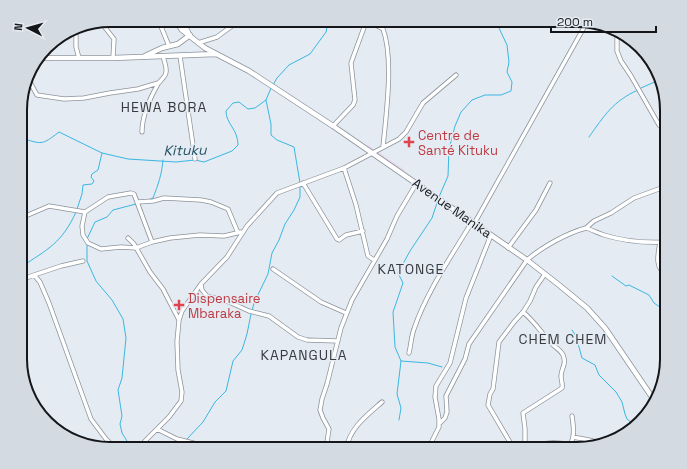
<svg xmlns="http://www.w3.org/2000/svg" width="687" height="469" font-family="'Space Grotesk',sans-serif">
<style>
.commercial{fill:#eadaed}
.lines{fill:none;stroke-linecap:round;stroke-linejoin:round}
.stream{stroke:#3ab7e1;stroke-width:1}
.minor-casing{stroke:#8c939a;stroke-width:5}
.tertiary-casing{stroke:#8c939a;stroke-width:6}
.minor{stroke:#fff;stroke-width:3.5}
.tertiary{stroke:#fff;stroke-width:4.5}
.health-dot{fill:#e0444e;stroke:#e4ebf3;stroke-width:1.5}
.labels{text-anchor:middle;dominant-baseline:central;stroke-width:3;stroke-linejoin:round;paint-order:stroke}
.health-label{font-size:13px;fill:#be3a42;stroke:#e4ebf3;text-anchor:start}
.street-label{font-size:13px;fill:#141619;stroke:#e4ebf3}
.neighbourhood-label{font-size:14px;letter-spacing:1px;fill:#363c42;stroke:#e4ebf3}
.water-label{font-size:14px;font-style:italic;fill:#1e5062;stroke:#e4ebf3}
.rim{fill:none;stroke:#141619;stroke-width:2}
</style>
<rect width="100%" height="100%" fill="#e4ebf3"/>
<path class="commercial" d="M368,145L405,170L402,173L366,148Z"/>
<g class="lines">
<path class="stream" d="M273,85L277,78L289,65L310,54L326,32L328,23
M641,88L659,80
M266,100L271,124V135L277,140L294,147L300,183
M589,137C604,116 613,101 638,90
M21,138C42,144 41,146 59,132L102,153L128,159L176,162L195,160L204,162L232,151L238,145C238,129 226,124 226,111L233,103L239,102L248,109L255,108L266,100L271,88
M439,197L448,176L449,149L455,126L461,112L472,100L485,95H501L511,91L512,82L507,72L509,62L507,45L499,28V21
M148,200L153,198C158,185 162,174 163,160
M77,209L82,194L83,185L92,184L94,181L91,177L92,174L98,170L102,153
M87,239L95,222L107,217L113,210L136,204
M87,245V261L96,281L112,300L123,319L126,338L122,378L118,390L122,416L120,424L122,433L127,441
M21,267C48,249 62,243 76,212
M612,276L626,286L629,285L649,295L654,303L667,312
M252,311L254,303L268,274L272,253L279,240L285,224L294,210L300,197V187
M572,330L576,336L582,358L595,365L599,375L616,392L622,402L625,414L627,419L635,425
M401,361L428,363L442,367
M399,420L401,408L397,394L401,361L395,347L393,312L403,283L398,273L410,251L432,218L438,200
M187,439L203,422L215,402L226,391L233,361L242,350L247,334L251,314
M183,449L186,442"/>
<defs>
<path id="minor" d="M370,22L383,29C394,59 386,115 383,147
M160,24L169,46
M103,25L114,39L113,58
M76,28V47L79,58
M617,33V51L621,61L631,76L659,125L663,128L667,129
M198,43L217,37L236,23
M180,56L195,159
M27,81L31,84L37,95L64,99L84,98L110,93L138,89L158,83
M333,126L353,105L355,100L351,63L366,22
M142,132C142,116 150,98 158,84C160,80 166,77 166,72C167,67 164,61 163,56
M344,168L356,205L367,252L368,256L374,260
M303,183L337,239L339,240L346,235L363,231
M138,202L153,201L164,198L201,200L211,202L228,209L238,233
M85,212L82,226L83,235L88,243L101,249L121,247L136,248L152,242L170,238L200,235L224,236L241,232
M21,218L49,206L85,212L108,197L131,193L134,194L152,242
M474,224L587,22
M586,228L594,221L611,213L634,198L667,186
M128,238L134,244L150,272L163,289L179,320
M660,242C658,254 654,268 667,275
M508,248L536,210L550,183
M273,269L321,302L346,313
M34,275L61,266L83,261
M21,280L34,275L40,282L49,303L91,419L106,439L116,449
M201,284L202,290L207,296L229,302L249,311L269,316L298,337L307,340L338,341
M523,312C534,321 541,332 550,342C554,347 560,349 563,355C567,365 561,368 561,376C561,380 563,384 562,388L523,413L525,429V446L527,449
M409,353C411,345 411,337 414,329C426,293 452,255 472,222
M439,424L445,418L447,412L446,396L465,359L469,344L527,260C542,247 567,233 586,228C592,230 598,233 604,235C623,241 646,243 667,242
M157,429L177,439L217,449
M573,437C581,439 593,439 599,444
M139,449L145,441L169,417L181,401L182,392L178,370L177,342L179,320L182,311L201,284L227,257L247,226L277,193L344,168L399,139L406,132L423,103L456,75
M326,449L329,429L323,418L320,410L322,399L327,384L341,328L352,300L387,239L397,216L416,184
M346,449C350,428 366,416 382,402
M428,449L439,427V419L435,397L436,386L450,363L466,298L491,235
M514,449L488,405L490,394L493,389L499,342L514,322L523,312L530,301L536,287L545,274
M532,449C543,441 558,442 570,445
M568,449C575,438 574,429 572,416"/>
<path id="tertiary" d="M178,24L182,30L205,48L249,71L333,126L527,260L559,285L587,308L605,328L654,400
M183,24L188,32
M145,56L162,48L178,44L190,35
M38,58H113L216,54"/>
</defs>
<use href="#minor" class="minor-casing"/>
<use href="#tertiary" class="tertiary-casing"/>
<use href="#minor" class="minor"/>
<use href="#tertiary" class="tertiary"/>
</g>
<g class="health-dot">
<path d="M407 136h4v4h4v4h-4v4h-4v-4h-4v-4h4z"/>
<path d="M177 299h4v4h4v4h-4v4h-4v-4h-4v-4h4z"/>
</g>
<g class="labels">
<g class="health-label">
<text x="418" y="135">Centre de<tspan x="418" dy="15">Santé Kituku</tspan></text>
<text x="188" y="298">Dispensaire<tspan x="188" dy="15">Mbaraka</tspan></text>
</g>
<g class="street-label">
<text transform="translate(452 208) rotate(35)">Avenue Manika</text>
</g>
<g class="neighbourhood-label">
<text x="164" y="107">HEWA BORA</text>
<text x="411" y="269">KATONGE</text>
<text x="563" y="339">CHEM CHEM</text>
<text x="304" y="355">KAPANGULA</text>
</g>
<g class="water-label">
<text transform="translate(185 150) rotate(-1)">Kituku</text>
</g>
</g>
<path d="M0 0H687V469H0ZM110 27H577A83 83 0 0 1 660 110V359A83 83 0 0 1 577 442H110A83 83 0 0 1 27 359V110A83 83 0 0 1 110 27Z" fill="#d3dae2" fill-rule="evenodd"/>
<path class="rim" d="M110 27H577A83 83 0 0 1 660 110V359A83 83 0 0 1 577 442H110A83 83 0 0 1 27 359V110A83 83 0 0 1 110 27Z"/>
<g transform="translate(28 28) rotate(276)" stroke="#e4ebf3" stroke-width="3" paint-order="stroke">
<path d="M0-3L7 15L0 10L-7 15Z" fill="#141619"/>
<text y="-6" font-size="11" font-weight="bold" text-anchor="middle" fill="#141619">N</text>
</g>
<path d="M551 26v6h105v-6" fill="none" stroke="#141619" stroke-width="2"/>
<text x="557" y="26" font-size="12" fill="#141619" stroke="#e4ebf3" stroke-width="3" paint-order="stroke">200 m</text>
</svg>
